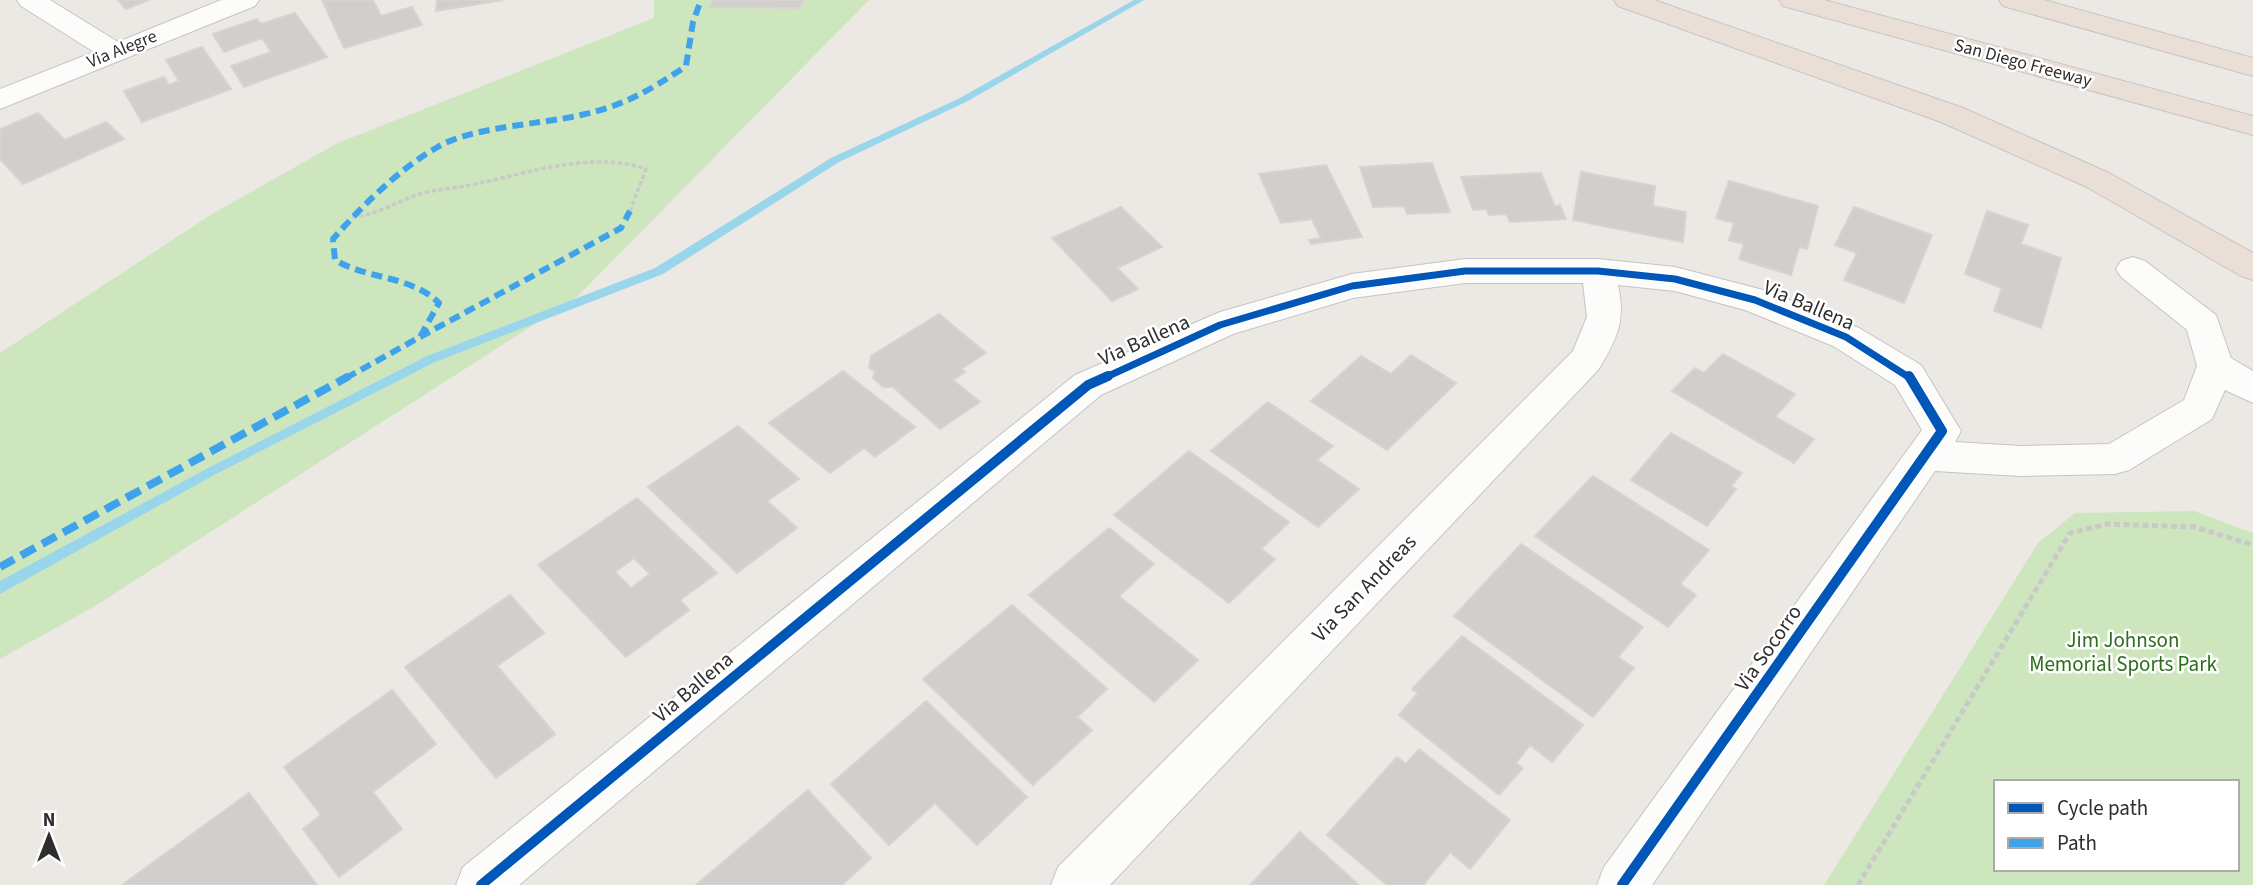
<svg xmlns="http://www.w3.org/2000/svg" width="2253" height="885" font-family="'Source Sans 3',sans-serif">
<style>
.green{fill:#cee6be;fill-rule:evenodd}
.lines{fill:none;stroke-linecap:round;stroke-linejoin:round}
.stream{fill:#99d6ec;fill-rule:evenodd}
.building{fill:#d1cecb;stroke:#d7d4d0;stroke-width:2;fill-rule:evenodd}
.minor-casing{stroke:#c5c4c5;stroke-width:2}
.highway-casing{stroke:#c6c5c4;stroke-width:2}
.path-far1{stroke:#c9c9c8;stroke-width:3.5;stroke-dasharray:4.5 2.5;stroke-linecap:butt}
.path{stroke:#c9c9c8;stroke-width:5;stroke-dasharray:6 3.5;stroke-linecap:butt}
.minor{fill:#fcfcfb;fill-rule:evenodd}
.highway{fill:#eadfd6;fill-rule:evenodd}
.quiet-far1{stroke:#3ea3eb;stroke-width:6;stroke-dasharray:11 6;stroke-linecap:butt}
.quiet{stroke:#3ea3eb;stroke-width:8;stroke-dasharray:16 8;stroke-linecap:butt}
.cycleway-far1-casing{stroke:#fff;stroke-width:10}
.cycleway-casing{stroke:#fff;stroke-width:14}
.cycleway-far1{stroke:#0057b8;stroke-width:7}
.cycleway{stroke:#0057b8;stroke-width:10}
.labels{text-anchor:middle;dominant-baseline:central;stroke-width:5;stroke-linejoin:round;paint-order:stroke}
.far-street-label{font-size:18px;fill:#2e2e2e;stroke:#fff}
.street-label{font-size:21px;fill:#2e2e2e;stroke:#fff}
.park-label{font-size:21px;fill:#2c6e1b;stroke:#fff}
</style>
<rect width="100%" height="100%" fill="#ece8e4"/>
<path class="green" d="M654,0H869L577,297L95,606L0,659V353L212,214L338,143L654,18Z
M2194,511L2253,533V885H1824L2038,543L2075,513ZM1996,782H2237V869H1996Z"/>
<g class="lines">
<path class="stream" d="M1134,0H1144L966,102L839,162L663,274L435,362L216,474L0,594V581L208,468L427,356L655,268L831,158L960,98Z"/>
</g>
<path class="building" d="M118,0H149L126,9Z
M322,0H373L381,16L412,7L422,25L344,48Z
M437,0H503L436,11Z
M713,0H803L800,8L710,7Z
M295,13L327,57L244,87L231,66L271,52L262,38L224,52L213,34L257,19L261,24Z
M202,47L231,89L142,122L124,91L164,77L169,85L179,81L166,60Z
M38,113L65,140L106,122L124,139L23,184L0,159V129Z
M1432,163L1450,212L1407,214L1404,206L1373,207L1360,167Z
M1326,165L1362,237L1311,244L1309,240L1321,238L1312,219L1281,223L1259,174Z
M1581,172L1655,186L1653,206L1686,212L1683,242L1573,220Z
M1541,173L1555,207L1560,205L1566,219L1510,222L1506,214L1489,215L1486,209L1473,210L1461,177Z
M1729,181L1818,206L1807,249L1799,247L1791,275L1739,259L1744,244L1729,240L1734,223L1716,218Z
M1121,207L1162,247L1117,268L1138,289L1112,301L1052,238Z
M1854,207L1932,235L1904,303L1844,280L1857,253L1835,245Z
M1987,211L2028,225L2021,244L2061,258L2041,328L1994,311L2002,288L1965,274Z
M939,314L986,353L961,369L965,372L953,380L980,402L940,429L893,387H883L873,378L875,371L869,368L871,356Z
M1723,354L1795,394L1775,417L1814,439L1794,463L1672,391L1695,368L1704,373Z
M1411,355L1456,383L1387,450L1311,401L1361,356L1391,374Z
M843,371L915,427L875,457L864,448L830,473L769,423Z
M1268,402L1333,446L1317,460L1359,489L1318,527L1211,451Z
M738,426L799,479L767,501L797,528L737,573L648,487Z
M1671,433L1742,473L1731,486L1736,489L1707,526L1631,480Z
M1189,451L1289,522L1261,549L1275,559L1229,603L1114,515Z
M1593,476L1709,550L1680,584L1696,595L1668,627L1535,536Z
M637,498L717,573L680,600L689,610L626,657L538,565ZM634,558L650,574L631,588L615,572Z
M1109,528L1154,564L1119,596L1198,660L1154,702L1029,595Z
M1521,544L1643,627L1618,657L1634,668L1593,717L1454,616Z
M510,595L544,633L497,666L555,734L496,778L405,667Z
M1012,605L1107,689L1077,717L1092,730L1033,785L923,679Z
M1462,636L1583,725L1552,762L1530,745L1516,763L1523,768L1499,795L1399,715L1418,693L1412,689Z
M392,690L436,744L373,792L402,829L339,877L303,829L321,815L284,767Z
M926,701L1027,797L977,845L935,803L889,845L831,784Z
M1419,749L1510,820L1470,869L1450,852L1423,885H1387L1327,835L1397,757L1406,764Z
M808,790L871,858L842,885H696Z
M249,793L317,885H122Z
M1300,832L1359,885H1250Z"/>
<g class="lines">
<defs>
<path id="minor" d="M17,0H50L118,42L221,0H259L255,6L0,109V89L94,52L21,6Z
M2133,257L2145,261L2216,315L2231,358L2253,371V403L2225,390L2212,419L2129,470L2115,474L2020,476L1935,471L1652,885H1597L1604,867L1922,430L1895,385L1833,346L1745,310L1675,291L1618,285C1626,322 1617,338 1599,369L1110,885H1051L1058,867L1573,351L1587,317L1583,283H1465L1353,298L1233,334L1101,395L519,885H456L463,867L1075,375L1220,312L1352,274L1465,259H1598L1675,267L1767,291L1859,328L1921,365L1961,431L1955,442L2020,446L2109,444L2184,400L2197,366L2187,330L2121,277L2116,269L2121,261Z"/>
<path id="highway" d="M1614,0H1654L1963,108L2109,173L2253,253V280L2241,276L2087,187L1941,122L1618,6Z
M1779,0H1824L2253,116V135L1783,6Z
M1999,0H2044L2253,58V76L2003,6Z"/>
</defs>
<use href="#minor" class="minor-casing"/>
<use href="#highway" class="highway-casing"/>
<path class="path-far1" d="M352,217C379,215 398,200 423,193C439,189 455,188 471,185C526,174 590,150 646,169L630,211"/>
<path class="path" d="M1858,885L2070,533L2107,524L2195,527L2253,545"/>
<use href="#minor" class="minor"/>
<use href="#highway" class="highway"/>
<path class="quiet-far1" d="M420,337L621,228L630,211
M346,378L420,337L439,303C410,275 369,280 335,260L333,239C362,206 398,170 436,148C472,126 539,125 581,115C623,106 651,90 686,66L693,22L701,0"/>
<path class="quiet" d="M0,567L349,376"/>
<defs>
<path id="cycleway-far1" d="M1104,378L1220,325L1352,286L1465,271H1598L1675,279L1755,300L1846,337L1910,378"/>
<path id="cycleway" d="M481,885L1088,385L1108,376
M1622,885L1942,431L1909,376"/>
</defs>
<use href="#cycleway-far1" class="cycleway-far1-casing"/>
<use href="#cycleway" class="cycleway-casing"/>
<use href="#cycleway-far1" class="cycleway-far1"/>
<use href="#cycleway" class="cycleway"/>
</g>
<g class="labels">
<g class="far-street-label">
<text transform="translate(122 49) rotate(-22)">Via Alegre</text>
<text transform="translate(2023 63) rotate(15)">San Diego Freeway</text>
</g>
<g class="street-label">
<text transform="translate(1809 305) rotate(23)">Via Ballena</text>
<text transform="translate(1144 340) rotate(-24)">Via Ballena</text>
<text transform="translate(1364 588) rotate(-46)">Via San Andreas</text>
<text transform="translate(1768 648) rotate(-55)">Via Socorro</text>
<text transform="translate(693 687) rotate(-40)">Via Ballena</text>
</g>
<g class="park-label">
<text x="2123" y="640">Jim Johnson<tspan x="2123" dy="24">Memorial Sports Park</tspan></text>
</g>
</g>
<rect x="1994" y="780" width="245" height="91" fill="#ffffff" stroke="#ababab" stroke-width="2"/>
<rect x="2008" y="803" width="35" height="10" fill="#0057b8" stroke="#ababab" stroke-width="2"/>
<text x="2057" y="815" font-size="21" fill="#2e2e2e">Cycle path</text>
<rect x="2008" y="838" width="35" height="10" fill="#3ea3eb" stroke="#ababab" stroke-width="2"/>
<text x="2057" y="850" font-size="21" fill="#2e2e2e">Path</text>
<g transform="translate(49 836)" stroke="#ffffff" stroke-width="5" paint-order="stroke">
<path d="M0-5L12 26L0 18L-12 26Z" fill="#2e2e2e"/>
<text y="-10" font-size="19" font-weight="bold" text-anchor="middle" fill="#2e2e2e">N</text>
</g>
</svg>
